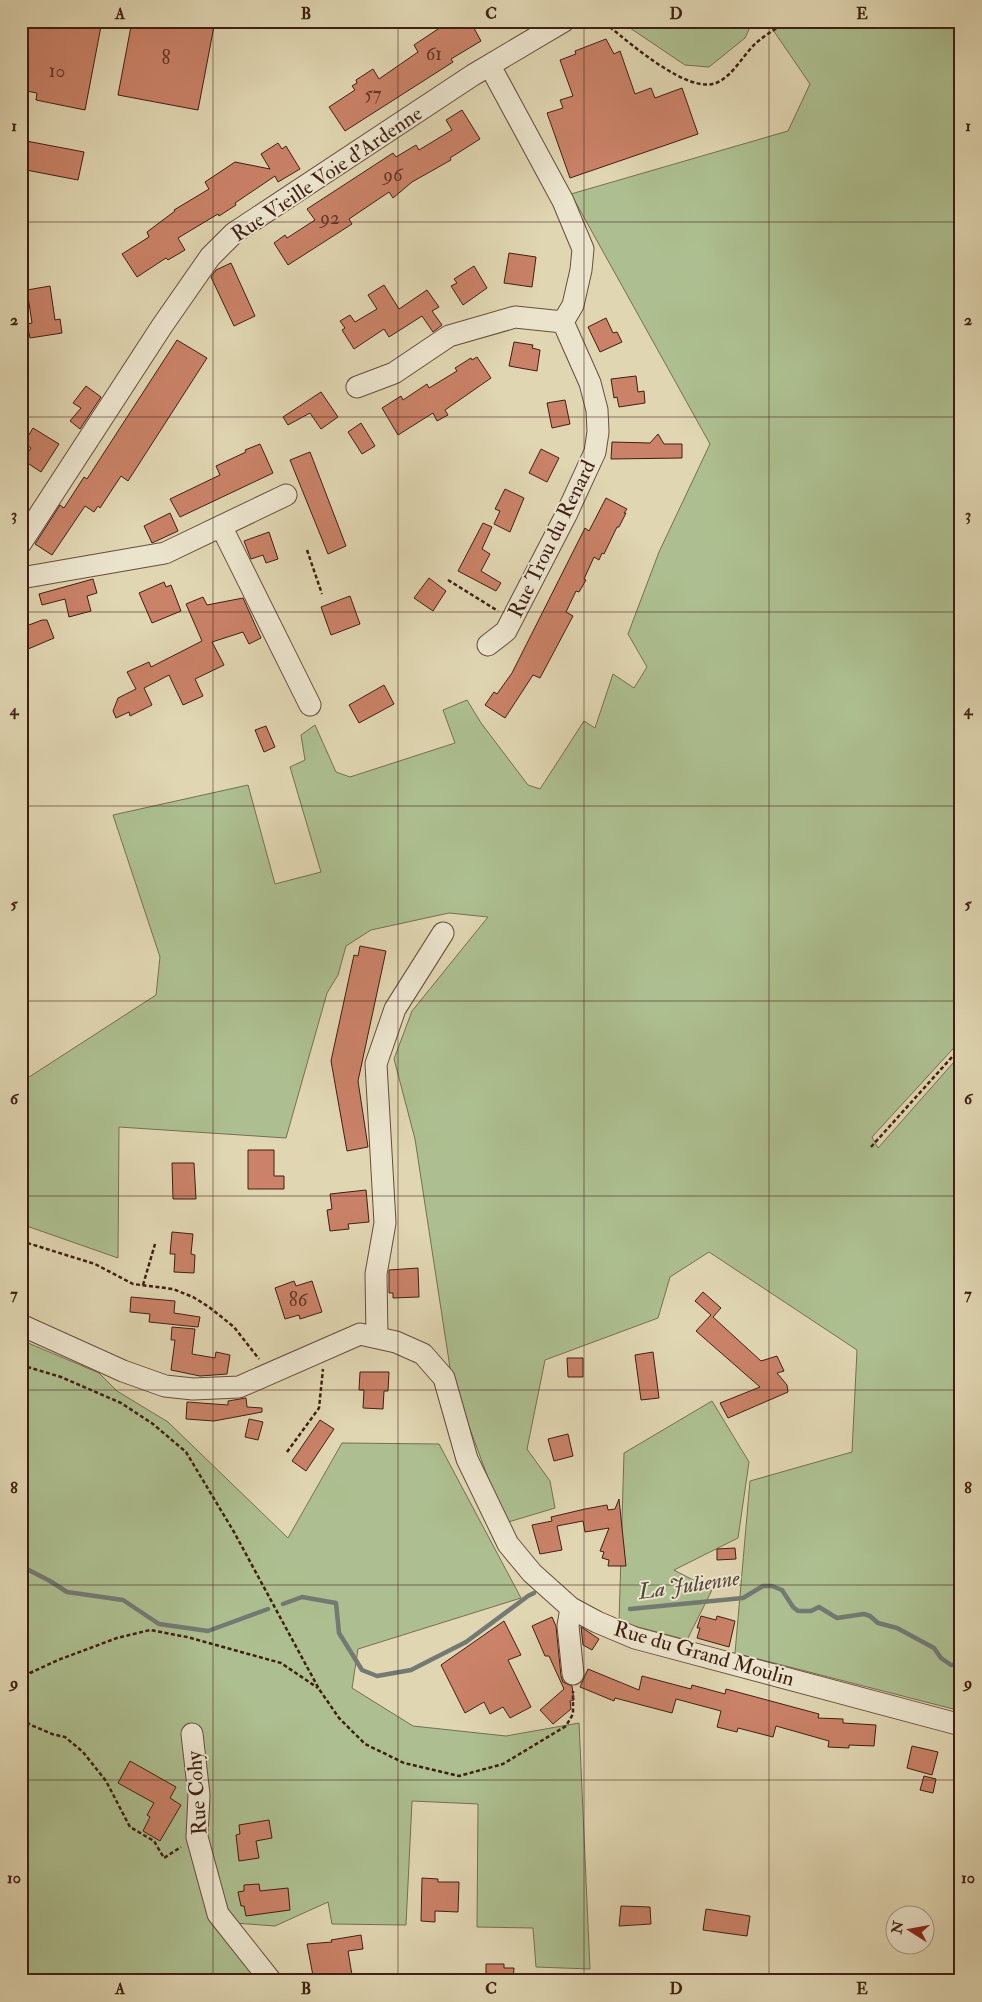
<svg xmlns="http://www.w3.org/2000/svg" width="982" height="2002" font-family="'IM FELL Double Pica',serif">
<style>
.green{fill:#adbf90;stroke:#766f51}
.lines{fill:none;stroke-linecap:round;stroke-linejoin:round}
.stream{stroke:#737a73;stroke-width:4.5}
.building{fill:#ca8268;stroke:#401f12}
.minor-casing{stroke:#684d3a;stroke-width:23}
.path{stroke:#401f12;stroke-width:2.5;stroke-dasharray:4 2.5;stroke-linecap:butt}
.minor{stroke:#ebe4cd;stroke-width:21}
.grid{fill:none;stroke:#401f12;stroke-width:1;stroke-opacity:0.55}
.labels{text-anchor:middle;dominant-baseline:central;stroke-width:4;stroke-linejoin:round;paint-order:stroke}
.number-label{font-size:19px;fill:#623828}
.street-label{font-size:21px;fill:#401f12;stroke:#ebe4cd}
.water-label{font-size:22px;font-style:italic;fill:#55453a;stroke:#ebe4cd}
.neatline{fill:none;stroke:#401f12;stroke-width:2}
.grid-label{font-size:16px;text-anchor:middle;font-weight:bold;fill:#401f12}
</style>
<rect width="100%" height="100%" fill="#e0d6b2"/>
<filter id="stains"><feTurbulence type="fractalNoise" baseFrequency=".004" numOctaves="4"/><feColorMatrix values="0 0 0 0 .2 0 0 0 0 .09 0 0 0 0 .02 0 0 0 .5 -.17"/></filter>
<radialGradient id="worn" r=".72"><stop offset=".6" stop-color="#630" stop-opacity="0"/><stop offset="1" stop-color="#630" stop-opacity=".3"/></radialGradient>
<path class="green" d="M629,21H753L745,38L709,67L685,65L630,28Z
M762,21H961V1040L872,1137L878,1148L961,1054V1711L735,1653L750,1481L852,1452L857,1350L709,1252L670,1277L658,1318L545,1360L527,1449L550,1481L555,1508L505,1523L452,1381L415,1139L394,1059L412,1011L488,917L449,913L371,930L346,946L338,975L327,993L286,1138L119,1127L118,1258L21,1224V1079H26L156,995L160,957L113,815L248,785L275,884L321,872L290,767L305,760L301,735L315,725L336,772L350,777L455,743L443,710L467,700L481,723L528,785L540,789L584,721L595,728L613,674L634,688L647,667L628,634L659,552L710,444L571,194L788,131L810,84L771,27Z
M21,1340L99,1373L117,1391L168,1422L288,1538L342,1443L439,1444L521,1598L358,1649L352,1688L413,1726L506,1736L579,1723L590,1969L536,1967L533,1928L477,1927L478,1804L412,1801L406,1925L332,1924L328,1902L275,1926L221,1922L271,1981H21Z
M712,1401L749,1462L738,1538L674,1570L712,1590L687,1640L619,1622L624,1453Z"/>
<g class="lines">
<path class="stream" d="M21,1566L50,1581L67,1592L123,1600L159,1624L208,1631L268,1609
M283,1604L302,1597L336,1603L339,1633L362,1670L377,1676L411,1670L466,1642L528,1596L534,1593
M630,1609L743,1598L763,1586H772L782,1590L793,1607L798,1611H811L819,1607L837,1618L864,1614L870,1616L878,1623L897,1628L934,1648L941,1658L951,1665L961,1664"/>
</g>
<path class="building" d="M27,21H102L85,110L36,100L37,93L21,90V53Z
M132,21H215L198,110L118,95Z
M450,21H470L481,41L451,59L453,62L345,131L329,107L355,90L352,86L357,83L356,80L373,69L379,79L418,52L414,45Z
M606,39L614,54L620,51L635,94L651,88L655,98L682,88L698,134L570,178L547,113L563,108L560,100L573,96L560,60L576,54L575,51Z
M462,110L480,139L450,158L451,160L412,182L393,198L389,192L349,219L352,224L288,265L274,243L285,235L287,238L315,220L307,209L393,153L396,157L416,145L419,150L452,130L446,120Z
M21,140L84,152L78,180L21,169Z
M278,143L282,149L286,146L300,169L278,182L275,176L235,203L236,205L219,216L218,214L178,238L185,250L168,260L166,258L137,277L122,254L149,237L147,232L175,211L174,210L209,189L205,182L235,162L270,169L261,154Z
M509,253L536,257L532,287L504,283Z
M231,263L255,316L234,326L211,277L216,270Z
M474,266L487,288L463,305L451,286L457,283L454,279Z
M384,285L399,309L427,290L439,307L432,311L442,325L433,332L422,316L389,337L384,329L354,349L342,330L345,328L340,321L350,315L355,322L377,309L368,295Z
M50,286L55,320L60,319L62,333L30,338L27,324L32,323L27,290Z
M606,318L613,333L617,332L622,342L600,352L588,327Z
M177,340L207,358L128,481L121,476L100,508L98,506L94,512L85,506L52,555L35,544L60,505L64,508L84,477L87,479Z
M514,342L533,345L532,348L540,350L537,371L509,366Z
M477,357L491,378L445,410L448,415L437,421L433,413L398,435L382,408L401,396L403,400L427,384L429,388L457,371L455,368L471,358L472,360Z
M636,376L638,392L644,391L645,403L619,407L617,397L614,398L611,379Z
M86,386L101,397L80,429L70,421L81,408L73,403Z
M321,392L338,417L321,429L310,413L288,425L283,417Z
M565,400L570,424L552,428L547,403Z
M361,423L375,446L362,454L348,432Z
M33,428L59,444L41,472L23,460L31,448L24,443Z
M658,434L664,444H682V458L611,459L612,442L650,443Z
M260,444L273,473L180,517L170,499L220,475L216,466L246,452L245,450Z
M541,449L559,458L547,482L529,473Z
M310,452L346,546L328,554L290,460Z
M505,489L524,498L510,532L494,524L500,511L495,509Z
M606,498L627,509L624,513H626L619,527H617L604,554L602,553L599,560L594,557L584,579L586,580L579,592L576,591L566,612L573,616L540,678L533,675L505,718L485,705L494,692L497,694L512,673L585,528L589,531Z
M170,513L178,531L152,543L144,526Z
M483,523L492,527L482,549L490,554L481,571L501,583L496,591L458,571Z
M269,532L278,559L266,563L263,555L251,559L244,541Z
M429,578L446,591L433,611L414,598Z
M93,579L97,593L87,596L91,611L69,617L65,599L42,605L39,594Z
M164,582L166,587L171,585L181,611L152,623L139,593Z
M350,596L360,624L331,635L321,607Z
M203,597L207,605L243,598L261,638L249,644L243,632L212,642L224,665L195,679L203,696L183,705L169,675L144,688L152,705L130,716L129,712L116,718L113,711L118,698L136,689L127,672L149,662L151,667L202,641L186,604Z
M42,620H47L54,638L21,652V628Z
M384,685L394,704L359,723L349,705Z
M266,726L275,747L264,752L255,730Z
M360,946L386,951L358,1081L368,1147L347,1151L331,1061L354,955L358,956Z
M248,1150H274V1176H284V1189H248Z
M172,1163H194L196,1199H173Z
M366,1190L369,1222L348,1224L349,1229L330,1231L327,1210L332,1209L330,1194Z
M172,1232L193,1234L191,1254L195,1255L194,1273L174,1272L175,1254H170Z
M418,1268L419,1297L393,1298V1293H389V1270Z
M294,1281L296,1286L312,1281L322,1312L300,1319L299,1315L285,1319L275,1288Z
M703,1292L721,1308L713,1317L761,1361L777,1356L784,1371L777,1373L787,1385L788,1392L728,1418L720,1403L760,1387L696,1331L711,1315L695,1301Z
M131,1297L175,1301L174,1313L200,1317L198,1327L149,1322L150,1314L130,1312Z
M172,1327L195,1329L192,1354L215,1358L216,1352L230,1355L227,1374L200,1376L171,1370L175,1340H171Z
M653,1352L659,1398L641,1400L635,1355Z
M567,1358H583V1377H568Z
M360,1372H389L388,1391H384L383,1409L363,1408L364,1390H359Z
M246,1398L247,1407L262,1408V1412L214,1421L186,1419L187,1402L228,1405V1401Z
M249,1419L263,1422L258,1440L245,1437Z
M320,1420L334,1429L306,1471L292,1461Z
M568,1434L573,1456L554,1461L548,1439Z
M619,1499L626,1566H608L609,1560L602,1558L604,1552L600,1551L609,1528L585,1532L583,1521L557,1526L562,1550L540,1554L532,1525L552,1521L551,1517L585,1509L607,1505L608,1510L615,1509Z
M735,1548L736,1559L717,1560V1549Z
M701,1616L716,1620L717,1616L735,1621L729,1647L697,1638L700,1628H697Z
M552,1617L556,1626L561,1676L563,1682L572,1686L574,1700L570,1701L571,1709L553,1724L540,1710L564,1689L549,1656H545L532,1626Z
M504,1621L521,1655L508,1660L531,1707L510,1718L503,1707L490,1714L484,1702L465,1713L441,1665Z
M581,1627L599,1639L592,1650L583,1645Z
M588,1669L639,1690L642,1676L691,1689L692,1685L725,1694L726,1689L819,1714L818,1718L843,1719V1723L876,1725L874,1746L849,1745V1748L828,1747L829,1741L776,1726L773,1737L738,1728L737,1732L717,1727L721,1711L676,1699L672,1713L615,1698L614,1701L580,1687Z
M912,1746L938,1752L932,1775L907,1768Z
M130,1761L176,1787L170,1798L181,1805L160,1841L143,1831L150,1817L147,1815L154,1803L118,1783Z
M924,1776L936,1779L933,1793L920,1790Z
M269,1820L272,1838L256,1841L259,1858L239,1861L236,1835L240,1834L239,1825Z
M422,1878L438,1879V1882H459L458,1912L435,1911V1922L421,1921Z
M259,1884L260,1891L288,1888L290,1910L246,1916L244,1906H241L238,1892L244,1891V1885Z
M621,1906L650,1907L651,1924L619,1926Z
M706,1909L750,1916L747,1936L703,1930Z
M361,1935L363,1949L348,1951L353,1981H314L307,1944L332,1942L331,1940Z
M486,1964H504V1968H514L513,1981H486Z"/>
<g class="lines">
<defs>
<path id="minor" d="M357,387L394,373L449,336L515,317L563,322
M221,526L310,705
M21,543L162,326L210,257L234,233L473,75L564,21
M21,578L165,553L286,495
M488,645L506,631L566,515L595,452L598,432L597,410L590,383L563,322L573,305L581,270L583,249L563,201L490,66
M21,1325L123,1371L165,1386L193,1389L239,1387L360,1334L396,1342L423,1354L444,1378L467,1459L508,1544L532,1573L571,1608L597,1622L635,1638L961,1725
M377,1337L376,1274L385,1223L376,1064L395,1009L443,933
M571,1608L568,1626L573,1674
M192,1734L199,1795L197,1837L218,1914L271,1981"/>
</defs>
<use href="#minor" class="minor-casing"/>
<path class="path" d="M607,21L611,28C631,44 688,94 716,83C733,76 743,55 756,43C765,35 777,28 788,21
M307,550L322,594
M448,580L498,611
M871,1147L961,1047
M21,1241L95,1264L133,1284L173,1289L193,1297L209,1307L234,1327L259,1359
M143,1285L155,1244
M21,1365L61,1377L121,1403L153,1424L186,1452L234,1532L319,1689L339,1718L365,1744L404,1763L459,1776L503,1764L566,1726L573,1714V1691
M287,1452L319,1408L323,1369
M21,1683L30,1673L58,1660L117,1638L150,1630L187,1637L281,1663L318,1688
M21,1719L31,1725L52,1734L65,1737L83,1752L106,1781L130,1827L154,1841L164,1858L181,1847"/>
<use href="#minor" class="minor"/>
</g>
<path class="grid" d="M213,21V1981M398,21V1981M584,21V1981M769,21V1981M21,222H961M21,417H961M21,612H961M21,806H961M21,1001H961M21,1196H961M21,1390H961M21,1585H961M21,1780H961"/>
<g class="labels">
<g class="number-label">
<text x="434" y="54">61</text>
<text x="166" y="58">8</text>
<text x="57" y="71">10</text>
<text x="373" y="94">57</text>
<text x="393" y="175">96</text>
<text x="330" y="218">92</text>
<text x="298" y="1300">86</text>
</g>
<g class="street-label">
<text transform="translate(327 174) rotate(-34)">Rue Vieille Voie d'Ardenne</text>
<text transform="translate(552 539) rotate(-64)">Rue Trou du Renard</text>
<text transform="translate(704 1654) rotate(16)">Rue du Grand Moulin</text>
<text transform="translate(197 1793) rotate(-94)">Rue Cohy</text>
</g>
<g class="water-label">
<text transform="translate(689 1585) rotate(-8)">La Julienne</text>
</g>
</g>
<rect width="982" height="2002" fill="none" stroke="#e0d6b2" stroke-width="55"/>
<g transform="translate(910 1930) rotate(281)"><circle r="24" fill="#ebe4cd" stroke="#a79582"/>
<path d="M0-4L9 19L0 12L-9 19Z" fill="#8f2418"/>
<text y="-8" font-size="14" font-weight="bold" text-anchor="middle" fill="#401f12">N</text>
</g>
<rect x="28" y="28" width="926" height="1946" class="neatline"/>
<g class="grid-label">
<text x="120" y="19">A</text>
<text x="306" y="19">B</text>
<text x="491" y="19">C</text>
<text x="676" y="19">D</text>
<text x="862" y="19">E</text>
<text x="14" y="131">1</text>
<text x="968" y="131">1</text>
<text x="14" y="325">2</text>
<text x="968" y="325">2</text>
<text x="14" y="520">3</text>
<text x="968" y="520">3</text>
<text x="14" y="715">4</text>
<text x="968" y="715">4</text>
<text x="14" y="909">5</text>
<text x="968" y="909">5</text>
<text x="14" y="1104">6</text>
<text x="968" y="1104">6</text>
<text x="14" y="1299">7</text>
<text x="968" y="1299">7</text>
<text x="14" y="1493">8</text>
<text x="968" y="1493">8</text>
<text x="14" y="1688">9</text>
<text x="968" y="1688">9</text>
<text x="14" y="1883">10</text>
<text x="968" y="1883">10</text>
<text x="120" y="1994">A</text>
<text x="306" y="1994">B</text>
<text x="491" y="1994">C</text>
<text x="676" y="1994">D</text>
<text x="862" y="1994">E</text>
</g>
<rect width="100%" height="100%" filter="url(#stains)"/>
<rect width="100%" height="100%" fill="url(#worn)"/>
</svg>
